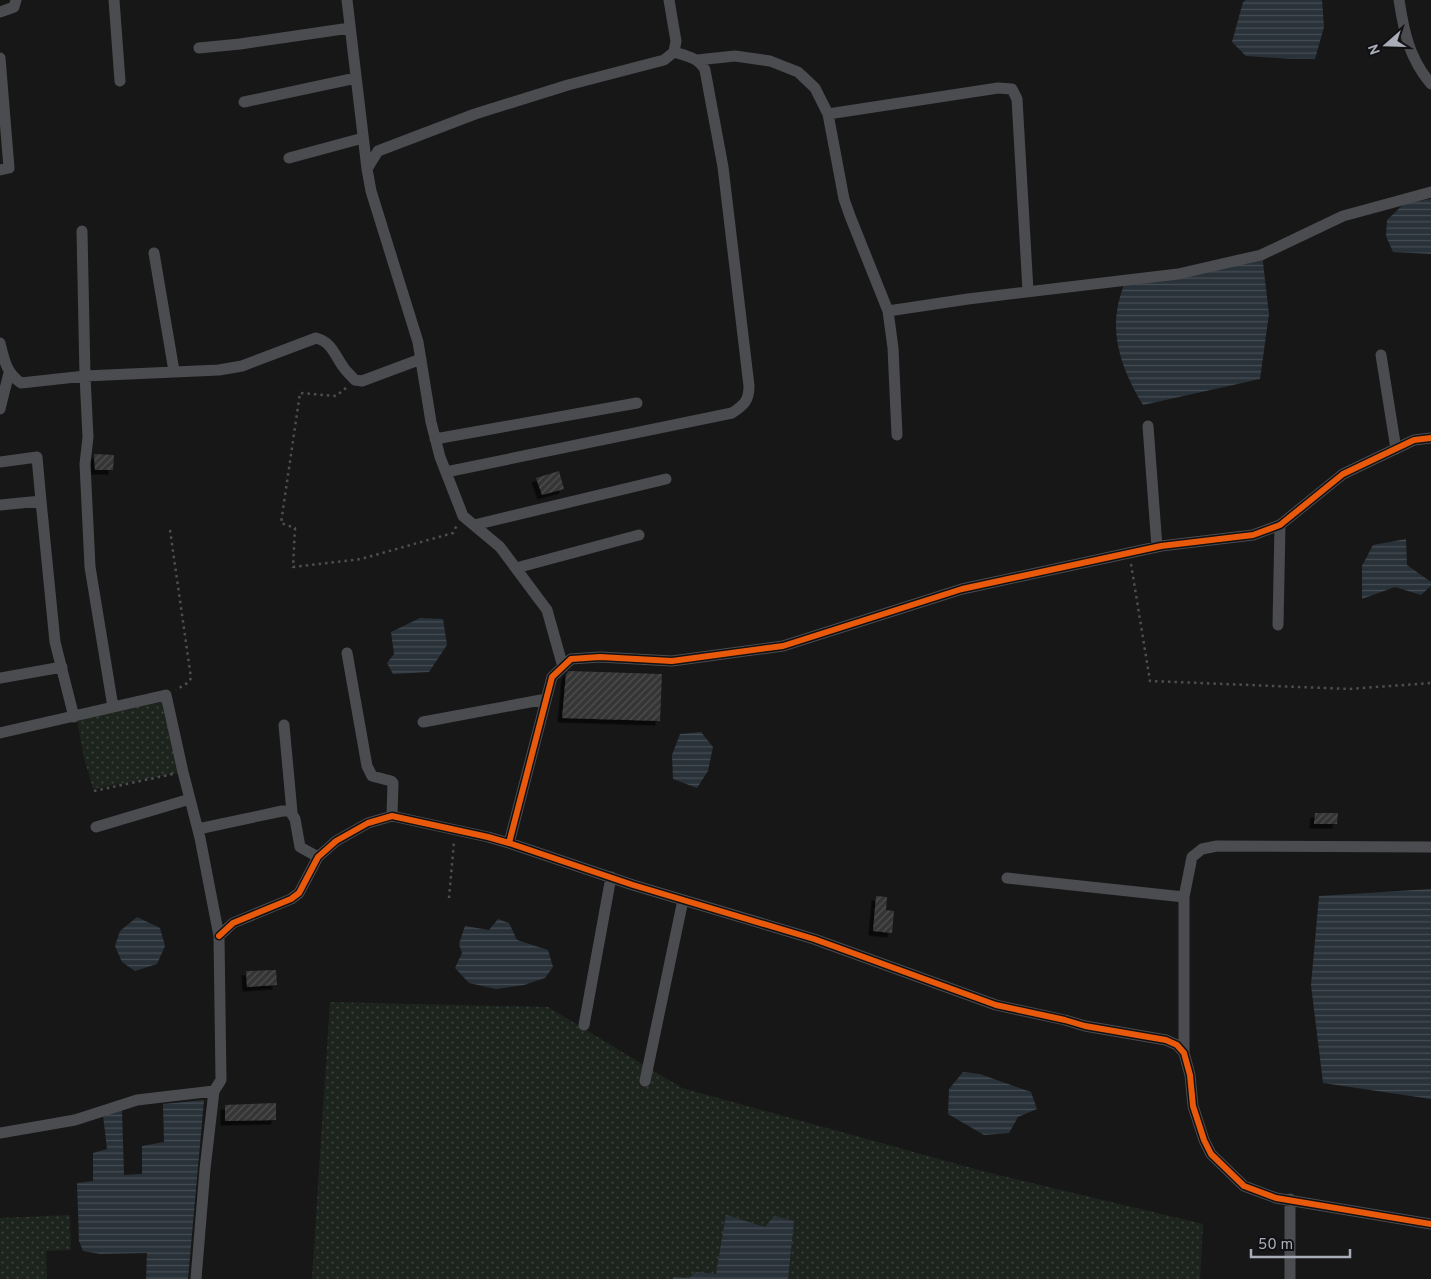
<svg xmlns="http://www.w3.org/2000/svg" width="1431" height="1279" font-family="Overpass,sans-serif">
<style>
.green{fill:url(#green-dots)}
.water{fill:url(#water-rules)}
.building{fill:url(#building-hatch);filter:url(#shadow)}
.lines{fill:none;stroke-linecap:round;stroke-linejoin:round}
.path{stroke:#4d4e52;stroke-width:2.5;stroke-dasharray:2.5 4;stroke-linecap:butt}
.minor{stroke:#4b4c50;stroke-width:11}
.cycleway-casing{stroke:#111113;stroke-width:9}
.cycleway{stroke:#e8590c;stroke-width:6}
</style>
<defs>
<pattern id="green-dots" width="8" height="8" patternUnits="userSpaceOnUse" patternTransform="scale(1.25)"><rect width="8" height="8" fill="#1d241e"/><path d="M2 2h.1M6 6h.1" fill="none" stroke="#3b413d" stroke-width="1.8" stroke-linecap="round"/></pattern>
<pattern id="water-rules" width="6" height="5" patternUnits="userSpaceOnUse" patternTransform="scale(1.25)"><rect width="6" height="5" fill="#2a3239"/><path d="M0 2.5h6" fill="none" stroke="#464d54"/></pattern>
<pattern id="building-hatch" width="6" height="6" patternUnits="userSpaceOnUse" patternTransform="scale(1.25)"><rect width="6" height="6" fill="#353536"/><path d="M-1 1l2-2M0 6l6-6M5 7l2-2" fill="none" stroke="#4f5051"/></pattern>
<filter id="shadow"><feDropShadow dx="-4.5" dy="4.5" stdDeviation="0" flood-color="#0009"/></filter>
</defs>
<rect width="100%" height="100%" fill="#171717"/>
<path class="green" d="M169,696L179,773L93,789L84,758L77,720Z
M330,1002L548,1007L682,1088L986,1172L1203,1224L1200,1279H312Z
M70,1215L71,1250L46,1251L47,1279H0V1218Z"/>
<path class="water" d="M1246,0H1322L1324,27L1315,59H1292L1246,56L1232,42L1243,2Z
M1431,199V254L1393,252L1386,236L1387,220L1405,203Z
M1262,254L1269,314L1260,379L1143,405C1126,377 1112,344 1117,311C1118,301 1122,291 1125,281Z
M1406,539L1407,565L1431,582V586L1421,595L1395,587L1362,599V566L1373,545Z
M420,618L443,619L447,645L429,672L393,674L387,663L394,654L391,632Z
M701,732L713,747L708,771L697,788L673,779L672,755L680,734Z
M1431,889V1099L1323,1083L1311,985L1319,896Z
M137,917L160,928L165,946L157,964L135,971L122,962L115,946L120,931Z
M498,919L509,923L517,940L548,950L553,967L545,978L524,985L496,989L469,983L455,968L462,953L459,944L465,926L489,930Z
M963,1072L980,1074L1031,1092L1037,1109L1018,1117L1009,1133L984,1135L948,1114L949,1089Z
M204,1100L188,1279H146L147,1253L100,1254L83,1251L79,1241L77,1183L93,1181V1153L107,1149L103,1115L122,1109L124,1175L142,1174V1146L164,1142L163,1104Z
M726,1215L765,1227L774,1216L794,1221L788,1279H673V1277L689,1278L696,1272L716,1274Z"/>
<path class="building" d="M94,454L114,455L113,470H95Z
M559,471L564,489L542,495L536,478Z
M569,671L662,674L660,721L562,718L566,674Z
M1315,813H1338L1337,824H1314Z
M876,896L887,897L886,910L894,911L892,933L873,931Z
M276,970L277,985L247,987L246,971Z
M276,1103V1120L225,1121V1105Z"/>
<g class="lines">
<path class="path" d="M346,388L336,396L300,393L281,523L295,528L293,567L361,559L453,533L457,525
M170,530L191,678L189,682L176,690
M1131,564L1150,681L1349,689L1431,683
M94,791L173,774
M449,898L454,842"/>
<path class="minor" d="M114,0L120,81
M347,0L367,169
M1399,0C1404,32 1409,58 1431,84
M0,12L14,7L16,0
M199,48L240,44L350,28
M0,58L9,168L0,170
M697,60L735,56L770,61L798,72L815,88L828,114L844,199L850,216L888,311L893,348L897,435
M244,102L356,78
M828,114L998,88L1012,89L1017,99L1028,291
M289,158L363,138
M82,231L85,376L219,370L242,366L316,338C332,342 335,356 344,368C347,372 351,376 355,380L362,381L421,359
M154,253L174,371
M888,311L968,299L1178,274L1261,255L1343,216L1431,192
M0,343C4,359 6,373 21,383L85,376L88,437L85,464L90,567L113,707
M1381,355L1396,449
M0,409L9,373
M1148,426L1157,547
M435,439L637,403
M0,462L37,457L41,501
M446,472L732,413C744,405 749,401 749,386L723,167L705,70C699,58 687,56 674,52
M0,505L41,501L55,642L74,717
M474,525L666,479
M516,568L639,535
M1278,625L1280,525
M347,653L367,766L372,776L391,781L393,783L392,816
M563,667L547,610L500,547L463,516L440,457L431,422L418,342L371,191L367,169L378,151L475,114L568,85L664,60L674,52L676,41L669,0
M0,678L62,667
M423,722L546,699
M284,725L292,812
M0,733L166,695L183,772L200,838L219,936L221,1080L214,1091L137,1100L75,1120L0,1133
M96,827L190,799
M198,829L282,811H290L295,819L300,847L318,857
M509,843L552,677L571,659L600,657L672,661L783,646L962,589L1161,546L1253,535L1280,525L1343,474L1414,440L1431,438
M1007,878L1184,897
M219,936L233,923L291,899L299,893L318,857L336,841L368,823L392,816L488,837L509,843L633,885L814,939L996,1005L1065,1020L1085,1026L1166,1040L1177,1045L1184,1053L1190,1075L1193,1106L1204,1140L1211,1154L1244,1186L1276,1198L1431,1224
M584,1025L611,877
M1184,1053V897L1192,857L1202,849L1217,846L1431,847
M645,1081L683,900
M1290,1199V1279
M196,1279L205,1169L214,1091"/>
<defs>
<path id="cycleway" d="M509,843L552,677L571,659L600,657L672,661L783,646L962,589L1161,546L1253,535L1280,525L1343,474L1414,440L1431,438
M219,936L233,923L291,899L299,893L318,857L336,841L368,823L392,816L488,837L509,843L633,885L814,939L996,1005L1065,1020L1085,1026L1166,1040L1177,1045L1184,1053L1190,1075L1193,1106L1204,1140L1211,1154L1244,1186L1276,1198L1431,1224"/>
</defs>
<use href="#cycleway" class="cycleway-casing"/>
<use href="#cycleway" class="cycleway"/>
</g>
<g transform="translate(1386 45) rotate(250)" stroke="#111113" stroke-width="4" paint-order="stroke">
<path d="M0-4L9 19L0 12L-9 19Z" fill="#a8adb8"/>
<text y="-8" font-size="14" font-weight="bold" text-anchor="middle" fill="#a8adb8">N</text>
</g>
<path d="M1251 1249v8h99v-8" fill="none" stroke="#a8adb8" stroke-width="2.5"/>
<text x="1258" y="1249" font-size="15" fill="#a8adb8" stroke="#111113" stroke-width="4" paint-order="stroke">50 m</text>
</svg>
